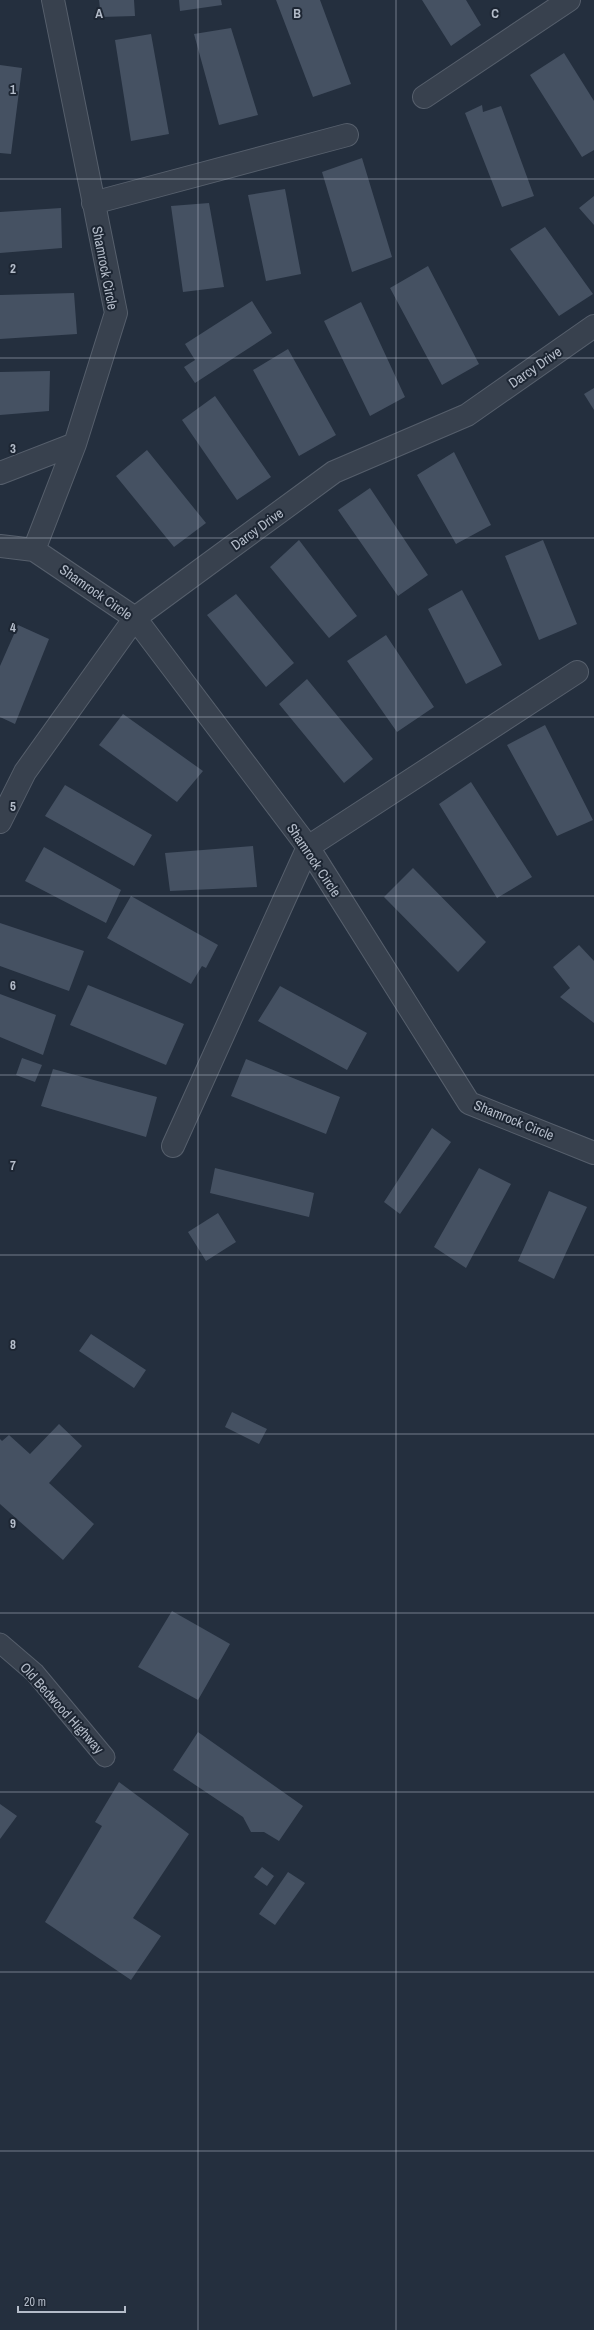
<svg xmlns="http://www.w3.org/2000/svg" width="594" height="2330" font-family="'Archivo Narrow',sans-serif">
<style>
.building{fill:#455162}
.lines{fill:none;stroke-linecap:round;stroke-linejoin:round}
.lane-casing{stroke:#565f6c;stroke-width:21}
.street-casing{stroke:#565f6c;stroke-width:24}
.lane{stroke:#38414e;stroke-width:19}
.street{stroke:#38414e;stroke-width:22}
.grid{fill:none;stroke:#b4bcc9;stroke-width:1;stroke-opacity:0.55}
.labels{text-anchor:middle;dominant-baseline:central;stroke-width:4;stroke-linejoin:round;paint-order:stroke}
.street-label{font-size:14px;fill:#b4bcc9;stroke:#1d2633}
.grid-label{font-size:13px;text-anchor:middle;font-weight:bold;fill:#b4bcc9;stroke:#1d2633;stroke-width:4;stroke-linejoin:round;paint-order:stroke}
</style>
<rect width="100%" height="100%" fill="#242f3e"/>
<path class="building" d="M99,0H134L135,16L101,17Z
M179,0H221L222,5L180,11Z
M276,0H320L351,84L313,97Z
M422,0H466L481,25L451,46Z
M231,28L258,115L219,125L194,34Z
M151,34L169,134L131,141L115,40Z
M564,53L594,101V150L582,157L530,75Z
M0,65L22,68L11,154L0,153Z
M482,105L483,112L501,106L534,196L502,207L465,113Z
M362,158L392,257L352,272L322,172Z
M285,189L301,274L266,281L248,195Z
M594,196V225L579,208Z
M209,203L224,287L183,292L171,206Z
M61,208L62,248L0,253V212Z
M545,227L593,294L559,316L510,249Z
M428,266L479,364L442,385L390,288Z
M74,293L77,334L0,339V295Z
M252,301L272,333L195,383L184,367L195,360L185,344Z
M361,302L405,397L370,416L324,321Z
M288,349L336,435L299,456L253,370Z
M50,371L49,411L0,415V372Z
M594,388V410L584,394Z
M215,396L271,477L237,500L182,420Z
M147,450L206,523L174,547L116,476Z
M454,452L491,525L456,544L417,475Z
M370,488L428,575L398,596L338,510Z
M299,540L357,616L329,638L270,567Z
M543,540L577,624L539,640L505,556Z
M462,590L502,665L466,684L428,609Z
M236,594L294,663L266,687L207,615Z
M18,625L49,639L15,724L0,717V666Z
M386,635L434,707L397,732L347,661Z
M307,679L373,759L344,783L279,704Z
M123,714L203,771L177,802L99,745Z
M545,725L593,820L557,836L507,745Z
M471,782L532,877L497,898L439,804Z
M65,785L152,835L134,866L45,816Z
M253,846L257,887L170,891L165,853Z
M44,847L121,890L106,923L25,881Z
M413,868L486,942L458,972L384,897Z
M131,896L218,945L206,968L202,966L191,984L107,938Z
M0,923L84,951L69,991L0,966Z
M579,945L594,961V1023L560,997L570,988L553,967Z
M88,985L184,1024L166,1065L70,1025Z
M280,986L367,1033L347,1070L258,1021Z
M0,994L56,1015L43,1055L0,1037Z
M22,1058L42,1065L35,1082L16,1075Z
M246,1059L340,1097L326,1134L231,1096Z
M53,1069L157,1097L146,1137L41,1106Z
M432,1128L451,1142L400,1214L384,1202Z
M215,1168L314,1193L309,1217L210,1193Z
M479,1168L511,1184L466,1268L434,1247Z
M549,1191L587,1207L554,1279L518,1261Z
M218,1213L236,1242L206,1261L188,1232Z
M91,1334L146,1370L134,1388L79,1351Z
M232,1412L267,1429L259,1444L225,1427Z
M59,1424L82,1446L49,1483L94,1524L63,1560L0,1504V1439L2,1441L9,1435L30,1454Z
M172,1611L230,1644L198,1700L138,1667Z
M198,1732L303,1806L279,1841L264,1832H251L243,1817L173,1770Z
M119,1782L189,1834L133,1918L161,1936L131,1980L45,1922L102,1826L95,1822Z
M0,1804L17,1816L0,1839Z
M262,1867L274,1876L267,1886L254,1877Z
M288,1872L305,1883L275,1925L259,1914Z"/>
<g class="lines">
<defs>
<path id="lane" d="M0,1643L35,1673L105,1757"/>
<path id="street" d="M424,97L569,0
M93,203L347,135
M0,473L75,444
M0,546L34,550L135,618L308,847L469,1103L594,1153
M34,550L75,444L116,313L53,0
M0,822L25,772L135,618L334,472L467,415L594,326
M173,1146L308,847L577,672"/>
</defs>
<use href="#lane" class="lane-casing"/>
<use href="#street" class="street-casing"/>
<use href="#lane" class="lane"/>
<use href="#street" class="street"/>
</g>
<path class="grid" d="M198,0V2330M396,0V2330M0,179H594M0,358H594M0,538H594M0,717H594M0,896H594M0,1075H594M0,1255H594M0,1434H594M0,1613H594M0,1792H594M0,1972H594M0,2151H594"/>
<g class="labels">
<g class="street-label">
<text transform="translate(105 268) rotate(79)">Shamrock Circle</text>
<text transform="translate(535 367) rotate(-35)">Darcy Drive</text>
<text transform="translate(257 529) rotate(-36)">Darcy Drive</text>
<text transform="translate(96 592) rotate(35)">Shamrock Circle</text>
<text transform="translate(314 860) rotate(56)">Shamrock Circle</text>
<text transform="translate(514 1120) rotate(22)">Shamrock Circle</text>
<text transform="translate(62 1708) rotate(48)">Old Bedwood Highway</text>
</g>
</g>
<g class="grid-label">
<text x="99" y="18">A</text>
<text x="297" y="18">B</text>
<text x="495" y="18">C</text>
<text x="13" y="94">1</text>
<text x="13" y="273">2</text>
<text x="13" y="453">3</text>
<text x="13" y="632">4</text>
<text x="13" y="811">5</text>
<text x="13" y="990">6</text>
<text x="13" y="1170">7</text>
<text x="13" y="1349">8</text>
<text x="13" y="1528">9</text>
</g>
<path d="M18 2306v6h107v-6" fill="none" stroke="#b4bcc9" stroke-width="2"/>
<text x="24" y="2306" font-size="12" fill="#b4bcc9" stroke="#1d2633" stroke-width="3" paint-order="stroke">20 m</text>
</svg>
